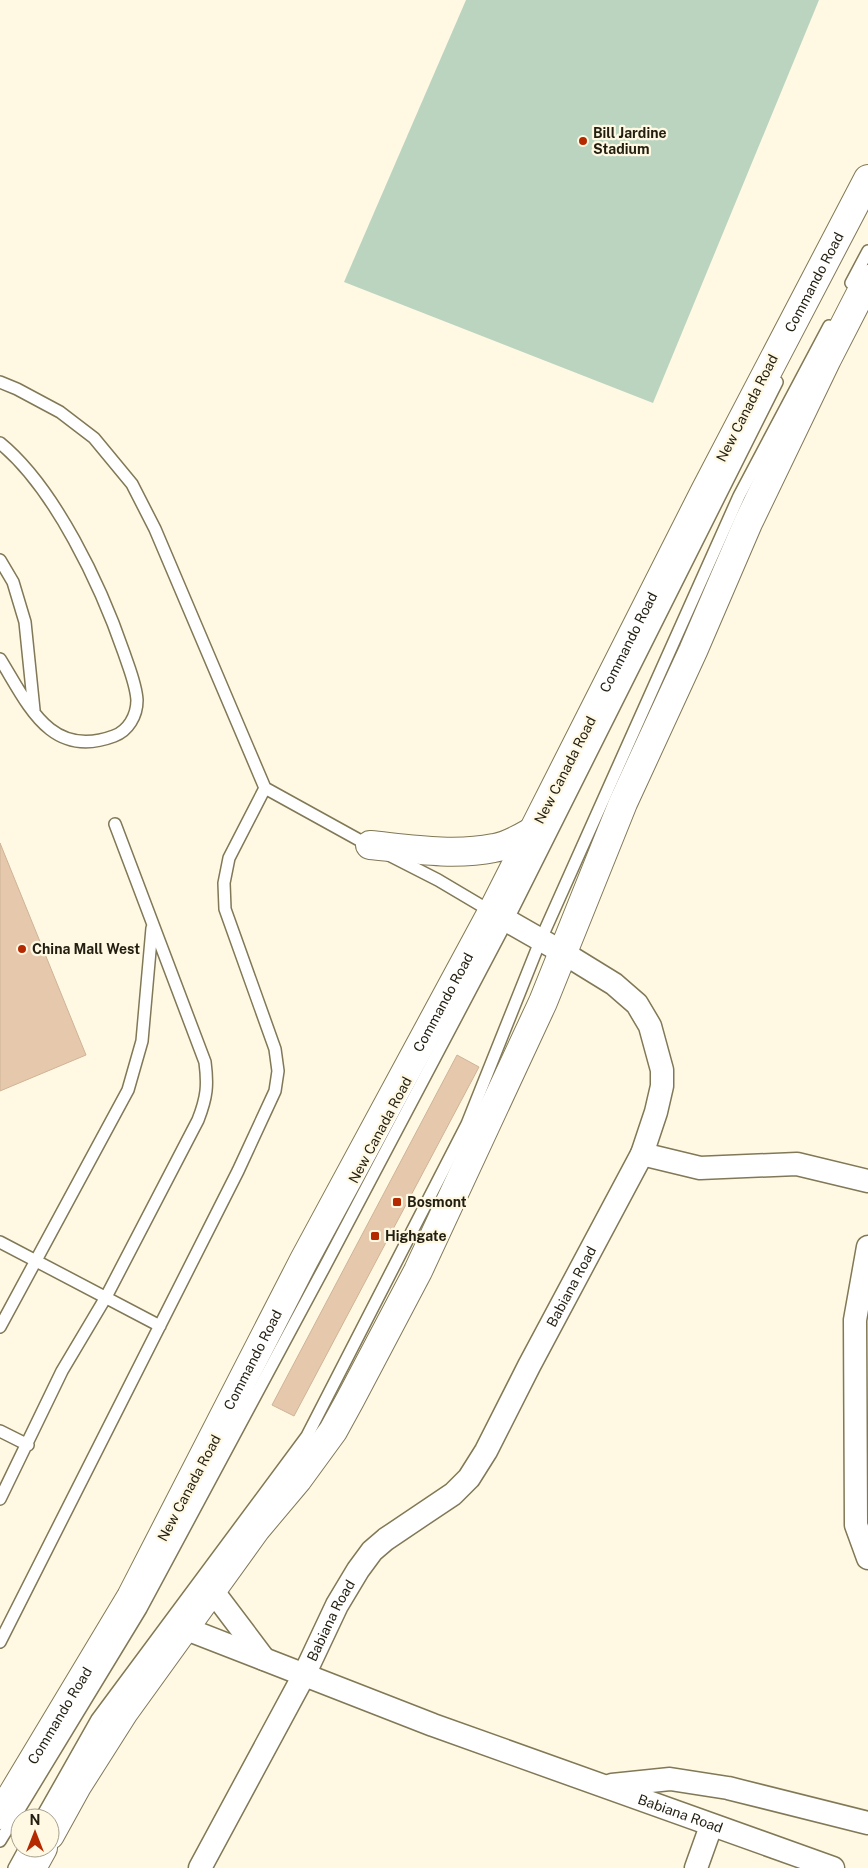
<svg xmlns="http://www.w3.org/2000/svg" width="868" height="1868" font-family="'Public Sans',sans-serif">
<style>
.green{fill:#bbd4c0}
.building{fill:#e6c9ac;stroke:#ceb397}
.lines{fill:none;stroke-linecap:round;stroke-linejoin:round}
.service-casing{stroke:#807856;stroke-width:14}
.minor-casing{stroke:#807856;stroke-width:25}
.secondary-casing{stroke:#807856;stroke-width:30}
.service{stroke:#fff;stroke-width:11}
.minor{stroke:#fff;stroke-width:22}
.secondary{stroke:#fff;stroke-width:28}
.poi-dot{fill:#b42900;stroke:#fff9e3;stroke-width:2}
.labels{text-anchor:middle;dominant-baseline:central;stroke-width:4.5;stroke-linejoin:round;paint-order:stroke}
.poi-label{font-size:14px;font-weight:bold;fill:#221e10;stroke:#fff9e3;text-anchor:start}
.street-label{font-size:14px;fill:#221e10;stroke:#fff9e3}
</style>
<rect width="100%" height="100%" fill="#fff9e3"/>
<path class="green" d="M466,0H819L653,403L344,282Z"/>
<path class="building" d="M0,843L86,1055L0,1091Z
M457,1055L479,1067L294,1416L272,1405Z"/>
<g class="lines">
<defs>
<path id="service" d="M851,283L868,251
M0,382L17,389L60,412L94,438L132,484L155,529L265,788L370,846
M0,443C55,488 101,586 124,653C129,668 136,684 137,700C137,716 128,731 114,736C50,760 28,704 0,659
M0,560L13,582L25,622L34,710
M389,855L438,880L492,912
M0,1242L160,1326
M0,1327L128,1090L142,1041L152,928
M0,1431L28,1445
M0,1499L62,1371L106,1297L198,1120C207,1097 208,1085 205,1062L115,824
M0,1642L238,1171L275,1091L278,1071L275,1049L225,909L224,883L229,858L265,788
M41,1818L97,1719L307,1436L467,1124L541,939L739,496L829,326
M0,1841L141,1609L324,1268L507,921L777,382
M14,1868L25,1848"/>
<g id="minor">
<path d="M642,1154L700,1168L797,1164L868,1181"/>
<path d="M868,1247L855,1320L856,1525L868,1558"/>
<path d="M212,1590L264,1659"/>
<path id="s1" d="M184,1628L433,1725L833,1868"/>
<path d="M612,1785L670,1779L728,1788L868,1823"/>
<path id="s2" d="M200,1868L304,1675L337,1605L358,1570L372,1551L386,1539L453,1494L469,1478L486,1451L529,1366L642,1154L656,1112L662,1086V1070L650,1026L637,1004L614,984L562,952L492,912"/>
<path d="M696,1868L711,1826"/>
</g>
<g id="secondary">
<path d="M370,845C410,849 454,856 494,848C508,846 521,838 533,831"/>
<path id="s3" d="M0,1815L131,1597L304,1260L492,912L705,491L868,179"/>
<path d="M50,1835L77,1786L124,1712L256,1529L298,1479L333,1431L350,1400L418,1271L543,1002L623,803L693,651L748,523L827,359L868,279"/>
<path d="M32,1868L43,1848"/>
</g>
</defs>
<use href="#service" class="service-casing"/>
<use href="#minor" class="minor-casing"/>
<use href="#secondary" class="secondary-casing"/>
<use href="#service" class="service"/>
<use href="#minor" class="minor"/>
<use href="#secondary" class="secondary"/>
</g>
<g class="poi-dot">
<circle cx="583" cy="141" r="5"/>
<circle cx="22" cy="949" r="5"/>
<rect x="392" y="1197" width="10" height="10" rx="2.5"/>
<rect x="370" y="1231" width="10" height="10" rx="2.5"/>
</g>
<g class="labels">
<g class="poi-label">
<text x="593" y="133">Bill Jardine<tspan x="593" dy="16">Stadium</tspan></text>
<text x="32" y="949">China Mall West</text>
<text x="407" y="1202">Bosmont</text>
<text x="385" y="1236">Highgate</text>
</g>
<g class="street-label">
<text stroke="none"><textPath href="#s3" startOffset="1736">Commando Road</textPath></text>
<text transform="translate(747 408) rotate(-63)">New Canada Road</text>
<text stroke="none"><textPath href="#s3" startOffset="1331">Commando Road</textPath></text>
<text transform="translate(565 770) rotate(-63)">New Canada Road</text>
<text stroke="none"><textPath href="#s3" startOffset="926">Commando Road</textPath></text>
<text transform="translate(380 1130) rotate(-62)">New Canada Road</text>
<text stroke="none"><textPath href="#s2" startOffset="700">Babiana Road</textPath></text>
<text stroke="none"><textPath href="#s3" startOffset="521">Commando Road</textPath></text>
<text transform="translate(189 1488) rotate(-62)">New Canada Road</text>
<text stroke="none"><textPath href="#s2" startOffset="280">Babiana Road</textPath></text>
<text stroke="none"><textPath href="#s3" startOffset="116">Commando Road</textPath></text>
<text stroke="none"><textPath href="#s1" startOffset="530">Babiana Road</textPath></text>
</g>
</g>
<g transform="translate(35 1833)"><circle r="24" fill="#fff9e3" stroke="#a7a18f"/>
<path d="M0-4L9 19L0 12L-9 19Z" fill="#b42900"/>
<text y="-8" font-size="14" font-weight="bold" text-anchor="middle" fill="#221e10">N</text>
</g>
</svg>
